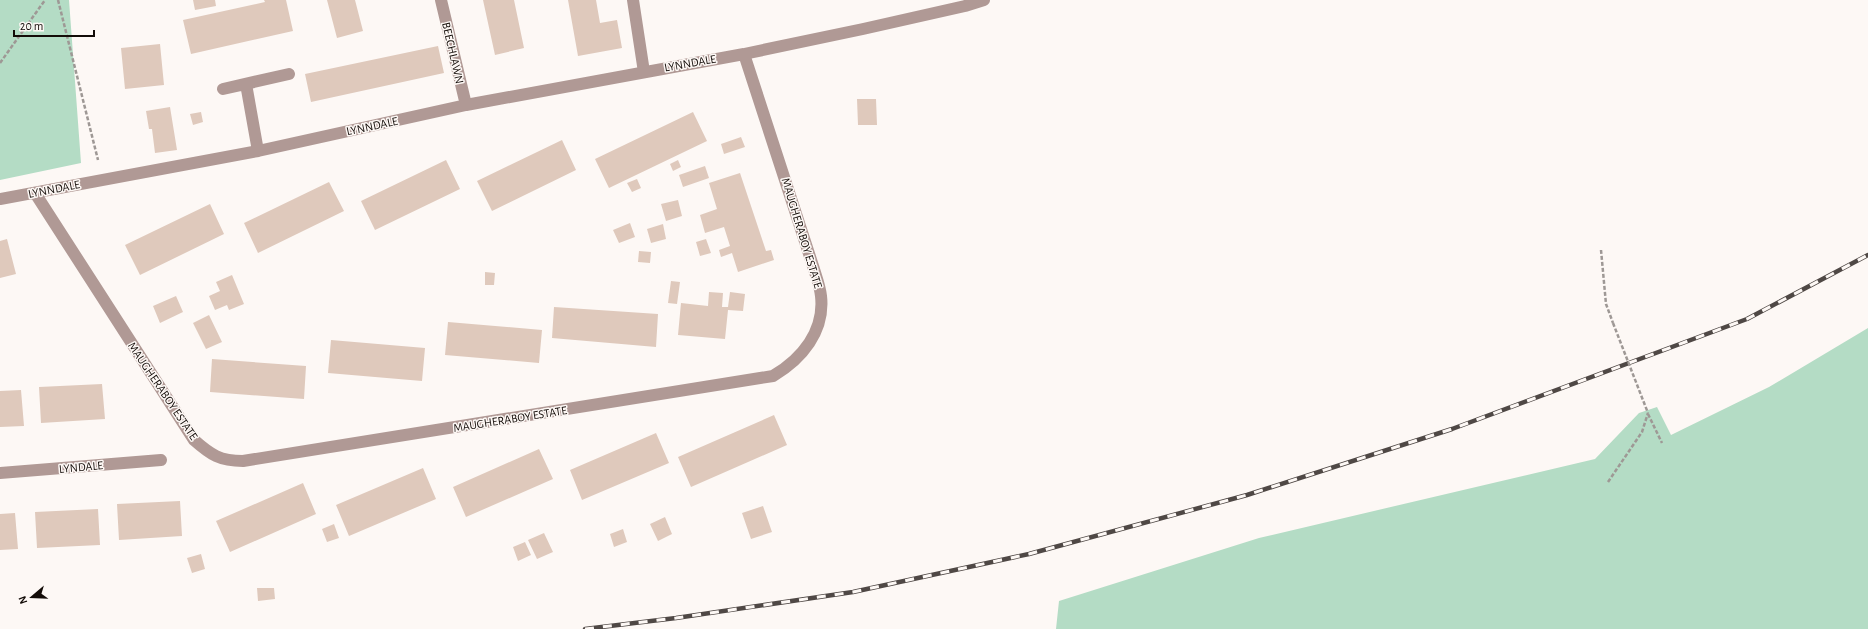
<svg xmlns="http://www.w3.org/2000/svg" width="1868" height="629" font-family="'Alegreya Sans',sans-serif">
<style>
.green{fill:#b4dcc5}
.building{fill:#dfc9bc}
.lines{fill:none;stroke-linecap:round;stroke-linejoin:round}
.path{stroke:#9e9895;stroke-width:2.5;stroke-dasharray:4 2;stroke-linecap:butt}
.minor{stroke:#b09995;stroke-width:12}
.rail-casing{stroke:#4f4845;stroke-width:4.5}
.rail{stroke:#fdf8f5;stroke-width:3;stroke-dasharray:9;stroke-linecap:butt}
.path-bridge{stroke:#9e9895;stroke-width:2.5;stroke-dasharray:4 2;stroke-linecap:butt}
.labels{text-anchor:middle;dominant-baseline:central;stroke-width:3;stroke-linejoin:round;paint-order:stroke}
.street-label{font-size:12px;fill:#130c08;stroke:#fdf8f5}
</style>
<rect width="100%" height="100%" fill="#fdf8f5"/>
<path class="green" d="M0,0H69L81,163L0,180Z
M1868,328V629H1056L1059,601L1259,538L1595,459L1639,413L1657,407L1671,435L1769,387Z"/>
<path class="building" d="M193,0H215L216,6L195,10Z
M264,0H286L293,31L191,54L183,20L265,2Z
M327,0H355L363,31L337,38Z
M483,0H514L524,48L495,55Z
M568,0H596L600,23L617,20L622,48L578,56Z
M160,44L164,85L125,89L121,48Z
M438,46L444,73L311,102L305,74Z
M857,99H876L877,125H858Z
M170,107L177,150L155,153L152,129H149L146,111Z
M201,112L203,122L193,125L190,114Z
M693,112L707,141L609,188L595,159Z
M741,137L745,147L724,154L721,144Z
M562,140L576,170L492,211L477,181Z
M446,160L460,189L375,230L361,201Z
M678,160L681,167L673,171L670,164Z
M705,166L709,178L683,187L679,175Z
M740,173L766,251L771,250L774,260L738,272L732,253L721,257L719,250L730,246L724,227L705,233L700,215L717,209L709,183Z
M637,179L641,188L632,192L627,183Z
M329,182L344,211L258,253L244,223Z
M678,200L682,216L666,221L661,204Z
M210,204L224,234L140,275L125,245Z
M630,223L635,237L619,243L613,230Z
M663,224L666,239L651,243L647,229Z
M7,239L16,274L0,278V241Z
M706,239L711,253L700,256L696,242Z
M639,251L651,252L650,263L638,262Z
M485,272L495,273L494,285H485Z
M232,275L244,304L229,310L227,305L215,310L209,296L220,291L216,282Z
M671,281L680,282L677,304L668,303Z
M709,292L723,293L722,307H728L730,292L745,294L743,311L728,310L725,339L678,335L681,303L708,306Z
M176,296L183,312L160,323L153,306Z
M554,307L658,314L656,347L552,338Z
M209,315L222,342L206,349L193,323Z
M448,322L542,330L539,363L445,355Z
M331,340L425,348L422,381L328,373Z
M212,359L306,366L304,399L210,392Z
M102,384L105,419L41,423L39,387Z
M21,390L24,426L0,427V391Z
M774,415L787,445L691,487L678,457Z
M656,433L669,463L582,500L570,470Z
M539,449L553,479L466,517L453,487Z
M423,468L436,499L349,536L336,505Z
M303,483L316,514L230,552L216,521Z
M180,501L182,536L119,540L117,504Z
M763,506L772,532L751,539L742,513Z
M98,509L100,545L37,548L35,512Z
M15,513L18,549L0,550V514Z
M665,517L672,534L658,541L650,524Z
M334,524L339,538L327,542L322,529Z
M623,529L627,542L614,547L610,534Z
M544,533L553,552L537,559L528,540Z
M525,542L531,555L518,561L513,547Z
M201,554L205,569L192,573L187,558Z
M257,588H274L275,599L258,601Z"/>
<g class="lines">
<path class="path" d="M58,0L98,160
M0,63L45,0
M1601,250L1606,304L1613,323
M1648,414L1662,443
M1608,482L1642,432L1648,413"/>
<path class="minor" d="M441,0L466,105
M633,0L644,72
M246,84L258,151
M223,89L289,74
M35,193L194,440C211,455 220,461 243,461L773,376C802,359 825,331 821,296C820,286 816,276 813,266L744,54
M0,199L258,151L466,105L744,54L863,29L965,6L984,0
M0,473L161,460"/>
<defs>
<path id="rail" d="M585,629L676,618L853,592L1029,554L1247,495L1452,429L1747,319L1868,255"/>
</defs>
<use href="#rail" class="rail-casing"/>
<use href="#rail" class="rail"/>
<path class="path-bridge" d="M1613,323L1648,413"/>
</g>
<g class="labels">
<g class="street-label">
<text transform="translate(453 53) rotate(77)">BEECHLAWN</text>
<text transform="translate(690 63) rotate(-10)">LYNNDALE</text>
<text transform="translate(372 126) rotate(-12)">LYNNDALE</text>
<text transform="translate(54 189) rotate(-11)">LYNNDALE</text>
<text transform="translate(802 233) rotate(73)">MAUGHERABOY ESTATE</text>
<text transform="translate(163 391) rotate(56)">MAUGHERABOY ESTATE</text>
<text transform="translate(510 419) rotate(-9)">MAUGHERABOY ESTATE</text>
<text transform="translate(81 467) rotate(-5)">LYNDALE</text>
</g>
</g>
<g transform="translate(32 597) rotate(251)" stroke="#fdf8f5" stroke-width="3" paint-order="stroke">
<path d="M0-3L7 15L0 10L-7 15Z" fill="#130c08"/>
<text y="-6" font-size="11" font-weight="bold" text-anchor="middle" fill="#130c08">N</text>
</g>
<path d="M14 30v6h80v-6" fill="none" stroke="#130c08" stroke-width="2"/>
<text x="20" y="30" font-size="12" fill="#130c08" stroke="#fdf8f5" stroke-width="3" paint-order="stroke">20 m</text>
</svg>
